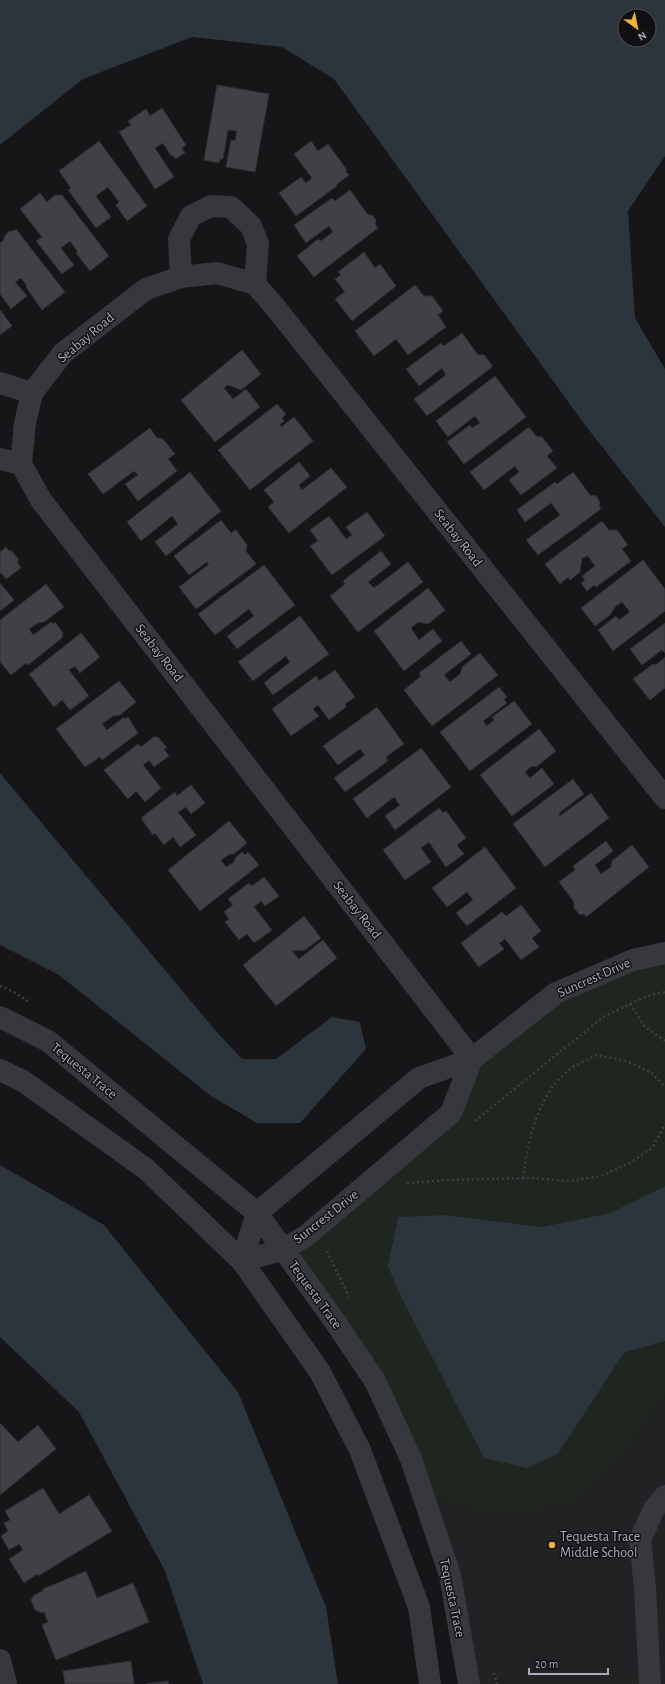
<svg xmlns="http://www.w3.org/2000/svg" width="665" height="1684" font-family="'Alegreya Sans',sans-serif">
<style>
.built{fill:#222225}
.green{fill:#1e261f}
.water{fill:#2c353c;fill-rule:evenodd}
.building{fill:#404145;stroke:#303034}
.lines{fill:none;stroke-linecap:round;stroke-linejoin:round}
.path{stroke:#3d3f44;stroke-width:2.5;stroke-dasharray:2 3;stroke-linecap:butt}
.minor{stroke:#37383d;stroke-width:22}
.poi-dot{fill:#f2b134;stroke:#111113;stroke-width:1.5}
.labels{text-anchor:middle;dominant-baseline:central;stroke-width:3;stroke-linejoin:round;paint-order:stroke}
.street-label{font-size:14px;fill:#a8adb8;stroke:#111113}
.poi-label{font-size:14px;fill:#a8adb8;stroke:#111113;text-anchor:start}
</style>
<rect width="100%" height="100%" fill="#161618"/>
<path class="built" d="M665,1397V1684H469L423,1495L478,1514L617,1463Z"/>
<path class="green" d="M665,953V1186L610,1213L542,1227L446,1215L558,1454L624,1353L665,1341V1397L617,1463L576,1500L532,1512L478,1514L423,1495L411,1459L282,1250L451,1113L472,1059L556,993Z"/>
<path class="water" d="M0,0H665V156L628,211L635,318L665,369V527L585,425L334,79L282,47L192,37L83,79L0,145ZM625,16H649V40H625Z
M0,773L215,1030L242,1059H276L332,1017L360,1022L366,1049L300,1123H257L211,1096L59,975L0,945Z
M0,1165L104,1225L238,1392L326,1607L338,1684H203L165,1571L79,1412L0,1337Z
M665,1186V1341L624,1353L558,1454L527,1468L484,1458L398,1291L388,1266L398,1217L446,1215L542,1227L610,1213Z"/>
<path class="building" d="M217,85L269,94L255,172L226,167L231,140L235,141L237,131L228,130L223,159H220L219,163L204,160Z
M162,108L186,145L182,148L185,153L175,159L173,155L171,156L163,143L155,148L174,177L155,189L119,132L131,125L128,121L146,109L150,116Z
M99,141L147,206L127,221L116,205L119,202L108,187L96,196L111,217L96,228L68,190L71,188L59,171Z
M311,141L318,151L328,144L347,170L345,171L349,175L336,185L337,186L296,216L279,193L301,177L306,183L312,178L294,154Z
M350,190L368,215H372L376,220L375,224L378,228L314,277L297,256L318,239L321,241L333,232L329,226L306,243L294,225L332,198L335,201Z
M40,193L47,202L55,195H62L109,256L90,271L76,253L78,252L70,241L61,248L74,265L62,274L36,241L42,237L20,209Z
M16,229L65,292L42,310L26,287L27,286L21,278L15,282L27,296L11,309L0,294V243L4,240V237L9,231H13Z
M364,252L375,268L380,264L396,286L352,321L335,299L345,292L335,279L341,275L338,272Z
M415,285L424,296H432L443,311L438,315L446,327L408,355L396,339L374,356L355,331Z
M0,310L12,326L0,335Z
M462,333L478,355H484L492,365L491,368L427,416L414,399L446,375L442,368L419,386L406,369L441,343L444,346Z
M242,350L261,374L241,390L228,385L224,388L233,399L246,389L260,407L215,442L181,400Z
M495,376L526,417L464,464L447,442L470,425L472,428L480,423L475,416L448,437L436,421Z
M277,404L286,414L282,418L284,421L280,424L281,427L294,417L313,441L250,490L218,450Z
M529,427L536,436L542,437L553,451L547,456L557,468L521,495L509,480L519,472L515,466L484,490L470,472Z
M150,428L157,438L163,439L175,454L168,459L177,471L138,501L125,484L138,475L134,471L103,494L88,474Z
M299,462L310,476L299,485L302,490L331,468L347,487L289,533L268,507L274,502L264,490Z
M190,472L221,511L166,556L155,542L178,524L172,516L141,541L127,522Z
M573,472L590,495L596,496L600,502L599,506L601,509L538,555L526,540L560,515L551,503L525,522L517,510L555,482L557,484Z
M367,512L385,536L332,575L310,546L318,541L310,530L329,516L346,539L352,535L346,527Z
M221,520L231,533L236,530L247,545L246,551L256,564L196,609L179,587L209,564L207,562L189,575L174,556Z
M602,521L609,530H617L628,545L622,549L631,561L596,587L594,585L587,591L581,583L585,580L582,576L595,566L588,556L582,558L580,572L570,580L568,577L560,584L545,564Z
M6,547L9,551L11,550L19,560L17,562L21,568L6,579L1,573L0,574V552Z
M381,551L391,564L368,582L374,588L408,562L423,582L358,632L330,596L345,584L343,581Z
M643,560L665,589V611L613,651L598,630L616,616L619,620L630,612L622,602L615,607L610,615L595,626L581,608Z
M264,565L295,605L237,649L227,636L254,616L249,609L215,635L198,614Z
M0,583L14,600L0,611Z
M46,584L64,607L44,622L38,623L29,629L33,635L51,622L53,624L55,622L63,633L62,638L28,665L26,663L11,675L0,662V620Z
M428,588L445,610L428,624L418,622L411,628L419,640L433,629L442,641L404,671L374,631Z
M300,616L329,654L273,695L264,683L290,662L286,656L253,681L238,662Z
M665,623V653L662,650L642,665L630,649Z
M81,633L100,657L80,673L75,666L69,670L89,696L70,710L62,700L54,707L29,674Z
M461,641L471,654L444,675L450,682L460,674L462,667L480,653L498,675L432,726L404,690L421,676L419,673Z
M665,657V688L650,700L633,679L653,664L656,665Z
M335,670L355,697L345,704L346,707L329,720L318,705L313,709L319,716L291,736L272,709L316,676L319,681Z
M119,681L136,702L120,715L113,716L102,724L107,730L124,717L125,719L128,717L138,733L102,760L100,757L85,767L56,729Z
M499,687L507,697L504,700L507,703L483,721L487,726L494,720L492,717L514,701L532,724L470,771L440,732Z
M377,707L404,744L386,757L388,761L345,792L334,778L365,755L360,749L338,765L323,746Z
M539,729L556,751L536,767L532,766L525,772L530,778L542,768L554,784L512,816L480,775Z
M155,736L156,738L158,737L167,748L164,749L169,756L154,767L149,760L143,765L161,788L145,802L136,791L128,799L104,770L138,744L141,747Z
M421,748L451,787L395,830L385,816L400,805L394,797L367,818L353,799Z
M573,779L584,794L559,813L560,816L591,793L609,818L545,867L513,824Z
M191,785L205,803L191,814L186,807L178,812L196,835L180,847L173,837L164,845L155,833L153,835L143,821L142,817L175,792L177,796Z
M439,808L443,813L446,811L466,838L457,845L464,854L446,867L429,842L421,848L431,862L405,880L383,850Z
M229,821L247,843L234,854H230L221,860L226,867L234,862L236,857L242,852L245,855L248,852L259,865L200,911L168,870Z
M606,841L613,851L595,865L601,874L611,867L612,861L632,845L649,867L586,917L584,914L580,915L574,908V902L559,882L575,870L573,866Z
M485,847L516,888L467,926L456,913L473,900L467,892L447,907L432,888Z
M264,877L279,896L265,906L261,901L254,907L272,930L254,943L247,934L239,940L225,922L229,919L224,912L233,905L228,899L249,883L252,886Z
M521,905L541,931L532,938L539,947L521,960L505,939L499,943L504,949L479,967L461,943L502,912L506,916Z
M304,916L321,938L305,950L292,951L299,959L323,940L337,958L276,1006L243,965Z
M0,1423L18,1442L38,1425L56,1449L0,1495Z
M43,1488L59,1514L89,1495L112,1531L38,1576L37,1574L24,1583L9,1559L23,1550L19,1544L9,1550L1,1536L8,1531L4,1523L10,1520L5,1511Z
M86,1571L97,1598L133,1583L149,1622L56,1660L42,1625L48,1622L44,1612L42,1613L35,1610L31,1600L34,1595L43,1591V1589Z
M131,1661L134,1684H65L63,1671Z
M168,1681L169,1684H146Z"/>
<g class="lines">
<path class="path" d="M0,986L12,991L28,1001
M630,1004L645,1027L665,1041
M475,1121L603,1017L647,996L665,992
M523,1178C528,1141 537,1095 569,1070C577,1064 587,1060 596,1055L626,1061L652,1073L665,1087
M407,1183L449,1180L533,1178L569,1181L601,1176L630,1163L652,1148L665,1124
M327,1251L349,1297
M494,1673L497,1684"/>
<path class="minor" d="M181,277L179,239L191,216L211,206L231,207L251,226L258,244L255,284
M0,383L32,393
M0,459L21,464
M0,1017L48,1041L257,1213L336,1323L375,1381L411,1459L450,1575L469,1684
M472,1059L41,500L21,464L25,423L32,393L63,353L146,289L181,277L217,273L255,284L275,307L665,798
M0,1070L23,1081L146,1169L242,1261L320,1372L360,1450L419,1607L430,1684
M242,1261L257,1213L419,1078L472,1059L556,993L633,960L665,953
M242,1261L282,1250L306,1236L451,1113L472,1059
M0,1660L6,1684
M650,1684L645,1588L640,1540L654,1509L665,1496"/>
</g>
<circle class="poi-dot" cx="552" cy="1545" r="4"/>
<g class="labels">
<g class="street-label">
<text transform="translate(86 338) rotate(-40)">Seabay Road</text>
<text transform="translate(458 538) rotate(52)">Seabay Road</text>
<text transform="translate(159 653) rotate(52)">Seabay Road</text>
<text transform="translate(357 910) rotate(52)">Seabay Road</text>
<text transform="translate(594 978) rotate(-24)">Suncrest Drive</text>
<text transform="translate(84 1071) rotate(39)">Tequesta Trace</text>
<text transform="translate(326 1217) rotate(-38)">Suncrest Drive</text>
<text transform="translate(315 1295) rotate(54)">Tequesta Trace</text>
<text transform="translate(452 1598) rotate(78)">Tequesta Trace</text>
</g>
<g class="poi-label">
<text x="560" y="1537">Tequesta Trace<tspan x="560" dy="16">Middle School</tspan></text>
</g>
</g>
<g transform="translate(637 28) rotate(147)"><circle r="19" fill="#111113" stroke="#4d4f55"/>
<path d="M0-3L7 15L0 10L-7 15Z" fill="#f2b134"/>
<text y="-6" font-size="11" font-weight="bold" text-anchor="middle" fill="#a8adb8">N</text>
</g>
<path d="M529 1668v6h79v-6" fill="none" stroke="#a8adb8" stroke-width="2"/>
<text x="535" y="1668" font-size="12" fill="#a8adb8" stroke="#111113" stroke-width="3" paint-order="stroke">20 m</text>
</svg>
